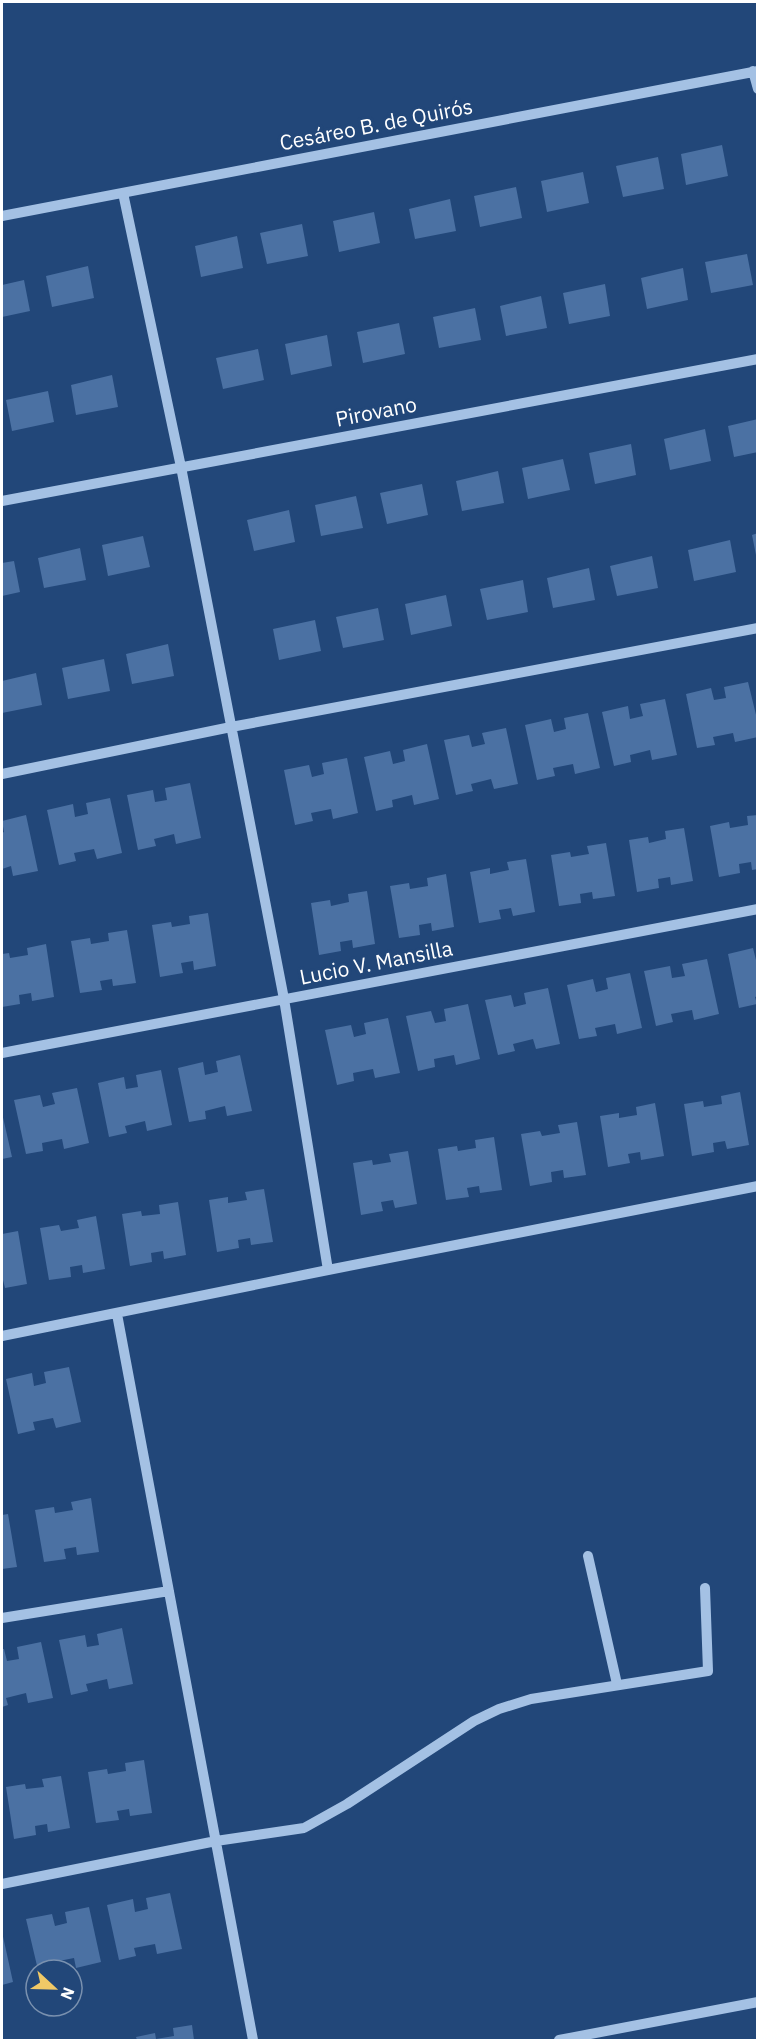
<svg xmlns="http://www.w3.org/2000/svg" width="759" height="2042" font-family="'IBM Plex Sans',sans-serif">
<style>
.building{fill:#4b71a3}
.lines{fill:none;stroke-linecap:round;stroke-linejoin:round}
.minor{stroke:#a4c1e4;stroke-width:10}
.labels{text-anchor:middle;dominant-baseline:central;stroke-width:6;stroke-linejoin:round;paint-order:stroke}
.street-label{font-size:21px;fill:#fff;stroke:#224779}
</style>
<rect width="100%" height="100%" fill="#224779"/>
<path class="building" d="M722,145L728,176L686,185L681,154Z
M658,157L664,189L623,197L616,166Z
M583,172L589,203L547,212L541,181Z
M516,187L522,218L480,227L474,196Z
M450,199L456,231L415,239L409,209Z
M374,212L380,243L339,252L333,221Z
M302,224L308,256L267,264L260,233Z
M237,236L243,268L201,277L195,246Z
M747,254L753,285L711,293L705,262Z
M88,266L94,298L52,307L46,276Z
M683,268L688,300L647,309L641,278Z
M24,280L30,311L2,317V285Z
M605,284L610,316L569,324L563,293Z
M541,296L547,328L506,336L500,306Z
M475,308L481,340L439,348L433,317Z
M399,323L405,354L363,363L357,332Z
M327,335L332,366L291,375L285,344Z
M258,349L264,380L223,389L216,358Z
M112,375L118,407L76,415L71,385Z
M48,391L54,422L12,431L6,400Z
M758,419V452L734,457L728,426Z
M705,429L711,461L670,470L664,439Z
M631,444L636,475L595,484L589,453Z
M563,459L570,490L528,499L522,468Z
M498,471L504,503L462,511L456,481Z
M422,484L428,515L387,524L380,493Z
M356,496L363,528L321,536L315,505Z
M289,510L295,542L254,551L247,520Z
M758,533V555H756L752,535Z
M143,536L150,567L108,576L102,545Z
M730,540L736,572L694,581L688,550Z
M80,548L86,580L44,588L38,558Z
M652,556L658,588L617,596L610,566Z
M14,561L20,592L2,596V563Z
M589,568L595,600L553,608L547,578Z
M523,580L528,612L487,620L480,589Z
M446,595L452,626L411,635L405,604Z
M378,608L384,640L343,648L336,617Z
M315,620L321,651L279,660L273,629Z
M168,644L174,676L132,684L126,654Z
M104,659L110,691L68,699L62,668Z
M36,673L42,705L2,713V681Z
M748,682L758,723V737L735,742L733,733L713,737L715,745L697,748L686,694L711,688L714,700L726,698L724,687Z
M665,699L677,755L652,760L650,750L630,755L631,762L614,766L602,712L628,706L630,719L643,716L640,704Z
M588,713L600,768L575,774L573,764L553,768L555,776L537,780L525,725L551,719L554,732L566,729L564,718Z
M506,728L518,784L494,789L491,779L471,784L473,791L456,795L444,740L469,735L472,747L485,744L482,733Z
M427,744L439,799L414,805L412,795L392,800L393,807L376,811L364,757L390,751L393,764L405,761L403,750Z
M347,758L358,813L333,819L331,809L311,813L313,821L295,825L284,770L309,765L312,777L324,774L322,763Z
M190,783L201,838L176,844L174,834L154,839L156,846L138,850L127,795L153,790L155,802L167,800L165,788Z
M110,798L122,853L97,859L94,849L74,853L76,861L59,865L47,810L73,804L75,817L88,814L86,803Z
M26,815L38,871L13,876L11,866L2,869V833L4,832L2,821Z
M758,815V869L752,870L751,862L739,864L740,873L719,877L710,826L729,822L730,828L748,825L747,816Z
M684,828L693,881L671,885L670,877L658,879L659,888L637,892L629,840L648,837L649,843L666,839L665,831Z
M606,843L615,896L593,899L592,892L580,894L581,903L559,906L551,855L570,852L571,857L589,854L587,846Z
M526,859L535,912L513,916L511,908L499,910L501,919L479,923L470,872L490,868V874L509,870L507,862Z
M446,874L454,927L432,931L431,923L419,925L420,935L399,938L390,886L409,883L410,889L428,886L427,878Z
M367,891L375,944L353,948L352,940L340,942L341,951L319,955L311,903L330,900L331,906L349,902L348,894Z
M208,913L216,966L194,970L193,961L181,963L183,973L160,977L152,925L171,922L172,927L190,924L189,916Z
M127,930L136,983L113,986L112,979L100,981L102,990L80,993L71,941L90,938L91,944L109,941L108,933Z
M46,944L54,997L32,1001L31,993L19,995L20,1004L2,1007V954L9,953L10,958L28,955L27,948Z
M753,948L756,960H758V996L755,997L757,1004L739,1008L728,954Z
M707,959L719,1014L694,1020L692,1010L671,1014L673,1022L656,1026L644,971L670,966L672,978L685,976L682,964Z
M630,973L642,1028L617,1034L615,1024L595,1028L597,1036L579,1039L567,985L593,979L596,992L608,989L606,978Z
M548,988L560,1044L536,1049L533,1039L513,1044L515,1051L498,1055L485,1000L511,995L514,1007L526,1004L524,993Z
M468,1004L480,1059L456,1065L454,1055L434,1059L435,1067L418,1071L406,1016L431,1011L435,1023L446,1021L444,1009Z
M388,1018L400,1073L375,1078L373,1069L353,1073L354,1081L337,1085L325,1030L351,1025L354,1037L366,1034L364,1023Z
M240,1055L252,1111L227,1116L225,1106L205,1111L206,1119L189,1122L178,1068L203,1062L205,1075L218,1072L216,1061Z
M161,1070L172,1125L147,1131L145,1121L125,1126L127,1133L109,1137L98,1083L124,1077L126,1089L138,1087L136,1075Z
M77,1088L89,1143L64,1149L62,1139L42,1143L43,1151L26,1154L14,1100L40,1095L43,1107L55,1104L52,1093Z
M740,1092L749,1145L727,1149L725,1141L713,1143L714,1152L692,1156L684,1104L703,1101L704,1107L722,1104L721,1096Z
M655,1103L664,1156L641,1160L640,1152L628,1154L630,1163L608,1167L600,1116L619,1113V1118L637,1115L636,1107Z
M2,1113L12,1157L2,1159Z
M577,1122L586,1175L564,1178L563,1170L551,1172L552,1182L530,1186L521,1134L540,1131L542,1136L560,1133L558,1125Z
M494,1137L502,1190L480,1193L479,1186L467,1188L469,1197L446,1200L438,1149L457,1146L458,1151L476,1148L475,1140Z
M408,1151L417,1204L395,1208L393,1200L381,1202L383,1211L361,1215L353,1163L372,1160L373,1165L391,1162L389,1154Z
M264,1189L273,1242L251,1245L250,1238L238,1240L239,1248L217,1252L209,1200L228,1197V1203L247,1200L245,1192Z
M178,1202L186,1255L164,1259L163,1251L151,1253L152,1262L130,1266L122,1214L141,1211L142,1216L160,1214L159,1205Z
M96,1216L105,1269L83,1273L82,1265L70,1267L71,1277L49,1280L40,1228L59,1225L61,1231L79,1228L77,1220Z
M18,1231L27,1284L5,1288L3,1280L2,1281V1234Z
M69,1367L81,1422L56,1428L53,1418L33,1422L35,1430L18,1434L6,1379L32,1373L34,1386L46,1383L44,1372Z
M91,1498L99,1552L77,1555L76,1547L64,1549L66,1559L44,1562L35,1510L54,1507L55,1513L73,1510L71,1502Z
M8,1514L17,1567L2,1569V1515Z
M122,1628L133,1684L109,1689L107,1679L86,1684L88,1691L71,1695L59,1640L85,1635L87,1647L99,1645L97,1634Z
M41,1642L53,1698L28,1703L26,1693L6,1698L8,1705L2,1707V1649H4L7,1661L19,1659L17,1647Z
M144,1760L152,1813L130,1816L129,1809L117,1811L119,1820L96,1823L88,1772L107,1769L108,1774L126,1771L125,1763Z
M61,1776L70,1828L48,1832L47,1824L35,1826L36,1835L14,1839L6,1787L25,1784L26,1789L44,1787L42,1779Z
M170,1893L182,1949L157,1954L155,1944L134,1948L136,1956L119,1960L107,1905L133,1899L135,1912L148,1909L146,1898Z
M89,1907L101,1962L76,1968L74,1958L54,1962L56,1970H38L26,1919L52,1914L55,1926L67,1923L65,1912Z
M2,1932L13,1982L2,1985Z
M192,2025L194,2040H137L136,2037L155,2033L156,2039L174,2036L173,2028Z"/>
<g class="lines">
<path class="minor" d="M753,71L758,89
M123,193L181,467L284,999L328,1270
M2,216L758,71
M2,501L758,359
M2,774L231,727L758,628
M2,1053L758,909
M117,1314L253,2040
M2,1336L328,1270L758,1186
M588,1556L617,1684
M2,1618L169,1591
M2,1884L216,1841L304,1828L347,1804L474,1721L499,1709L531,1699L708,1671L705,1588
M559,2040L758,2002"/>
</g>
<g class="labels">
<g class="street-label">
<text transform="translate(376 124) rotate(-11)">Cesáreo B. de Quirós</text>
<text transform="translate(376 411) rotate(-11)">Pirovano</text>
<text transform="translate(376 962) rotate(-11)">Lucio V. Mansilla</text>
</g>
</g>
<rect width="759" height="2042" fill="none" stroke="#ffffff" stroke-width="6"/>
<g transform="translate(54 1988) rotate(112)"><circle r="28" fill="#224779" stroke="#7a91af" stroke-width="1.5"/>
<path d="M0-4.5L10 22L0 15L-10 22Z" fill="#f0c967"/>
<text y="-9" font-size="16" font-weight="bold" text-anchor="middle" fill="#ffffff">N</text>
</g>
</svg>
